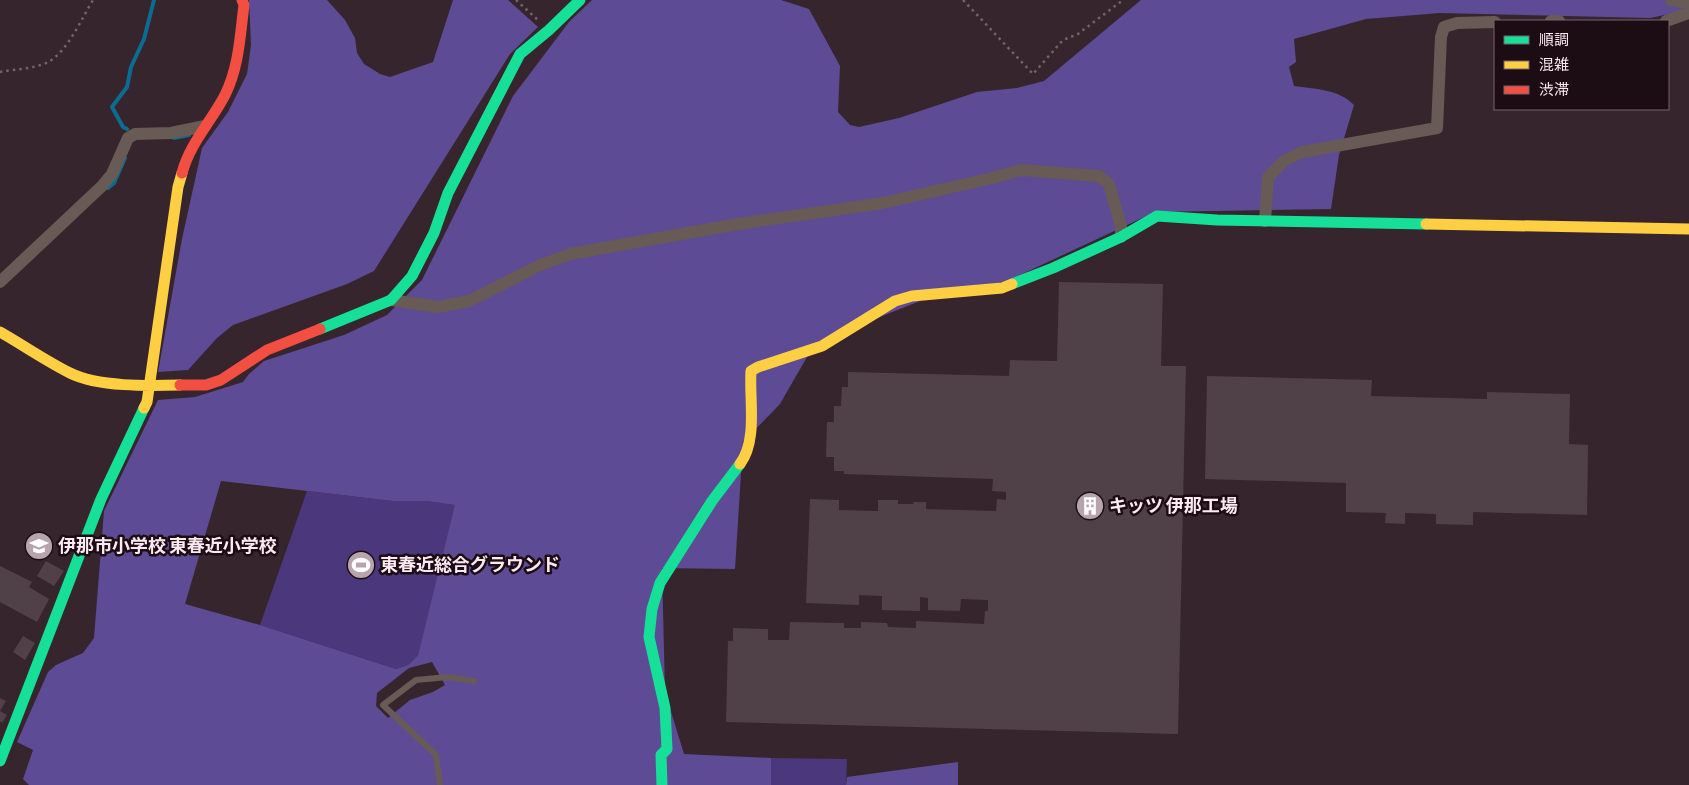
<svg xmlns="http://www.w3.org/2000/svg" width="1689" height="785" font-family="'Sofia Sans Condensed','Noto Sans JP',sans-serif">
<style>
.green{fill:#4a377c}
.forest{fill:#5e4b95;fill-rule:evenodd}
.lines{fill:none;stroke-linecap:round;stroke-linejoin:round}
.stream{stroke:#0a6c90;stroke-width:4}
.building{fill:#504048}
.path{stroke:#726664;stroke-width:2.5;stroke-dasharray:2.5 4;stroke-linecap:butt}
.lane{stroke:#685a55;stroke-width:6}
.street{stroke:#685a55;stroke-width:12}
.fast{stroke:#16e098;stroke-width:11}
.slow{stroke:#ffcf43;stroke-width:11}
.jam{stroke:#f24e42;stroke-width:11}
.labels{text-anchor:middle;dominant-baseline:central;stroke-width:5;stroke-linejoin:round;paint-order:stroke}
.poi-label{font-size:18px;font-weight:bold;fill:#fce9f1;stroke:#1c0d14;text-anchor:start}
</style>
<rect width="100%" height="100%" fill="#37252e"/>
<path class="green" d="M307,491L393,501H426L456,505L418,655L408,665L396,669L260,625Z
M771,758L847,759L846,785H771Z"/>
<path class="forest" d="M249,0H327L345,20L355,38L357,53L364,64L380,74L390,77L433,62L453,0H508L538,27L510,54L374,271L347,284L233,325L217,338L188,370L158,372L182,239L202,148L228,112L247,74L251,45Z
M592,0H781L809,9L840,66L838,112L850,125L859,127L899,118L977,92L1017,88L1044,81L1141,0H1689V7L1679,12L1650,18L1440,13L1366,19L1294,39L1296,62L1289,67L1294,86C1314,89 1339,89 1354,105L1339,155L1331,209L1155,212L1005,282L950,289L815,343L780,404L743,442L735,569L662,568L665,692L684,754L771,758V785H29L23,779L33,750L17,742L48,672L56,665L83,653L94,638L104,511L158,400L195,397L243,382L249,374L264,361L344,335L387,315L422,280L513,96L569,22ZM221,481L393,501H426L455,505L418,655L408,665L396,669L260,625L185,604ZM432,662L445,685L433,692L410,700L388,718L376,706L377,693L409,668Z
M958,762V785H846L847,777Z"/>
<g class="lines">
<path class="stream" d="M127,129L123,127L112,107L127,87L131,67L144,39L154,0
M174,138L189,135
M108,188L114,183L125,158"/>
</g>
<path class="building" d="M1059,282L1163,284L1161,366H1186L1178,734L726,722L728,641H733V628L768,629V640H789L790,622L844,623V628H861V622L887,623L888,627L916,628V621L984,624L985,611H988V600L961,599L960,611L928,610V598L920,597V611L882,610V596L859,595V605L806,603L810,499L839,500V510L878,511V500H898V504H913L914,502H926V509L996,511L997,499L1006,500V492L992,491L993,479L844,474V471H834V457H826L827,422H834V406H841L842,387H848V372L1009,376L1010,360L1057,361Z
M1207,376L1372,380L1371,396L1487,399V392L1570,394L1569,444L1588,445L1587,515L1473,512V525L1436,524V514L1405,513V524L1385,523L1386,513L1346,512V483L1205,479Z
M46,561L64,571L54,586L37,576Z
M0,566L32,582L29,587L49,599L37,622L0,602Z
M23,636L35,643L25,660L13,652Z
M0,698L6,701L0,711L7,715L2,723L0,721Z"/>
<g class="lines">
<path class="path" d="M516,0L539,21
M963,0L1033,74L1063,40L1078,34L1123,0
M0,72C15,69 36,69 50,61C68,50 82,18 93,0"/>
<path class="lane" d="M440,785L436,755L383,705L416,680L448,677L474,681"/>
<path class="street" d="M1671,0L1689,3
M1551,21H1559
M1666,21L1689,13
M1265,221L1268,177L1284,161L1302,152L1437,128L1441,37L1444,27L1457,23L1495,22
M0,282L102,186L112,174L128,138L135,134L171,133L205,126
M391,300L438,307L469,301L538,266L570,254L738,224L883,203L992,178L1021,170L1099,176L1109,184L1121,226V237"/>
<path class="fast" d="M1012,284L1053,268L1121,237L1157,216L1217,220L1426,224
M320,329L391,300L412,276L434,233L448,193L520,54L549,30L580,0
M0,761L101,499L144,408
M662,785L661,755L667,749L665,708L649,637L652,609L660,583L712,501L740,464"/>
<path class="slow" d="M1426,224L1689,229
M0,332C23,345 46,361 70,373C98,387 148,386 180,385
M144,408L147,402L178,187L182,173
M740,464C758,440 749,399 751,371L758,367L822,346L895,301L912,296L1002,288L1012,284"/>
<path class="jam" d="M182,173C190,143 211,122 225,95C239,67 240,36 244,5L242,0
M180,385H206L221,380L267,350L320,329"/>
</g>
<defs>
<symbol id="building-disc" viewBox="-11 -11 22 22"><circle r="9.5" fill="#b7a4ad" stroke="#1c0d14"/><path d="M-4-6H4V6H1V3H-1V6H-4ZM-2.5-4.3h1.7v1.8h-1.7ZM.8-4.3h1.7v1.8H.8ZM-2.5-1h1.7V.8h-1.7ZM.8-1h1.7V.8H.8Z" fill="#fff"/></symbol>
<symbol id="school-disc" viewBox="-11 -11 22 22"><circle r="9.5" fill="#b7a4ad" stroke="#1c0d14"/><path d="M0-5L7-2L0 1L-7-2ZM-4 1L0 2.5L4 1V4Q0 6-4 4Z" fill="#fff"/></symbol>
<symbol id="stadium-disc" viewBox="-11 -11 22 22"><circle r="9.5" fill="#b7a4ad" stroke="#1c0d14"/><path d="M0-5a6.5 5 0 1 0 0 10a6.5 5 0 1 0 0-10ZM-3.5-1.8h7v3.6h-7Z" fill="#fff"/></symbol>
</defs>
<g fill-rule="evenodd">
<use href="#building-disc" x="1074" y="490" width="32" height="32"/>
<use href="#school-disc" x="23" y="530" width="32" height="32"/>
<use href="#stadium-disc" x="345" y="549" width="32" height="32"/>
</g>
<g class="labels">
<g class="poi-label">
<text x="1109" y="506">キッツ 伊那工場</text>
<text x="58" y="546">伊那市小学校 東春近小学校</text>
<text x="380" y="565">東春近総合グラウンド</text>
</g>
</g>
<rect x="1494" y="20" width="175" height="90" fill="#1c0d14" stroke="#76656c"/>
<rect x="1504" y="36" width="25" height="8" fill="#16e098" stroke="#76656c"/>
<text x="1539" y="45" font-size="15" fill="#fce9f1">順調</text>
<rect x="1504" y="61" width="25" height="8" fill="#ffcf43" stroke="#76656c"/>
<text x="1539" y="70" font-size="15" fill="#fce9f1">混雑</text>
<rect x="1504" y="86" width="25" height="8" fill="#f24e42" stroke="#76656c"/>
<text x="1539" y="95" font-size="15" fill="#fce9f1">渋滞</text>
</svg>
